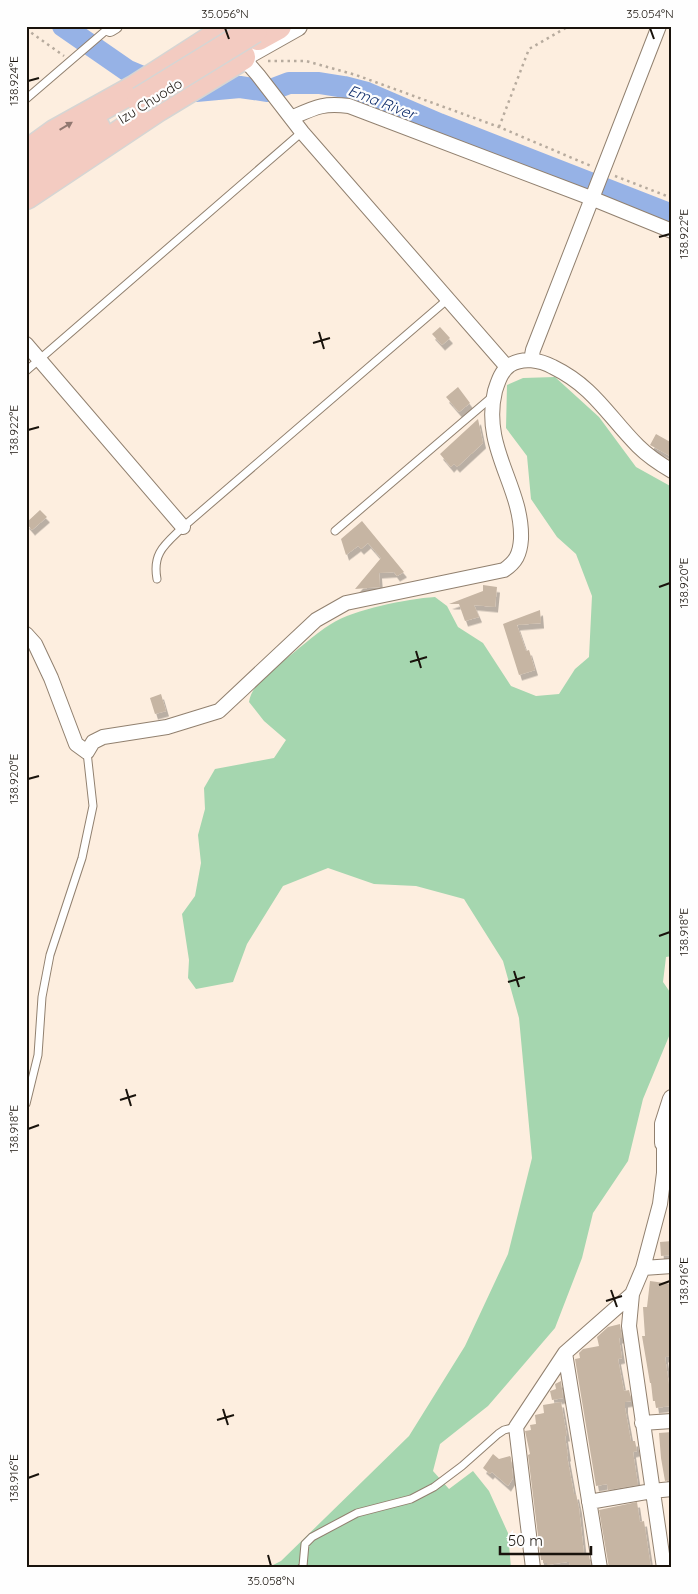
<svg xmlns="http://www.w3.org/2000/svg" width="698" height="1594" font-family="Quicksand,sans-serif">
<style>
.green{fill:#a5d6af}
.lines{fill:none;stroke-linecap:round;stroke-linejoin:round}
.river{stroke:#96b2e6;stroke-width:22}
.building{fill:#c6b5a3;filter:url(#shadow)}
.service-casing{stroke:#91806f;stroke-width:9}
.minor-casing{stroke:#91806f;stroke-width:16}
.tertiary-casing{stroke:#91806f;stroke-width:20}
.secondary-casing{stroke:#91806f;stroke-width:22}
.motorway-casing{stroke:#d6d5d3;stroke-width:29}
.path{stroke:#b7ab9e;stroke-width:2.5;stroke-dasharray:2.5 4;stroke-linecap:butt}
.service{stroke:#fff;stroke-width:7}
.minor{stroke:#fff;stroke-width:14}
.tertiary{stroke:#fff;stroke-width:18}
.secondary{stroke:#fff;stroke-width:20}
.motorway{stroke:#f3cbc1;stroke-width:26}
.motorway-bridge-casing{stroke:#d6d5d3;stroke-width:29;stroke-linecap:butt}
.motorway-bridge{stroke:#f3cbc1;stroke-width:26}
.oneway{fill:#917870}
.ticks{fill:none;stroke:#19130c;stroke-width:2}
.labels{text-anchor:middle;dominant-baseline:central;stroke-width:4.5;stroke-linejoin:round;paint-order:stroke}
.street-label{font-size:14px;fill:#19130c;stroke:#fefefe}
.water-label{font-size:15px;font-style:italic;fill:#112e6b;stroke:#fefefe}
.neatline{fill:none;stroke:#19130c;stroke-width:2}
.ticks-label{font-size:12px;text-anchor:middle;fill:#19130c}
</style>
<defs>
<filter id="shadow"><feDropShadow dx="3" dy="5.5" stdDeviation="0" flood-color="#0004"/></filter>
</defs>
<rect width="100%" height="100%" fill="#fdeedf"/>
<path class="green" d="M555,377L599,417L636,467L672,487V956L666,957L663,982L672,995V1029L643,1099L628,1161L593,1213L582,1258L555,1328L488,1406L440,1444L433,1471L449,1489L473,1471L489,1491L508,1533L511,1568H267L281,1561L409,1436L465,1346L508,1254L532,1158L519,1018L503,961L464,899L416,886L374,884L328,868L283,886L247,944L233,982L196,989L188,978L189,960L182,914L195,896L201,863L198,835L205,809L204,788L215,769L274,758L286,740L264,721L249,702C251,686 269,672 282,662C298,650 313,635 331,624C355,609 406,599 435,597L447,606L458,627L483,643L511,686L536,696L559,694L575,669L589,657L592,596L576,554L557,537L531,499L527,456L506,428L507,385L523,378Z"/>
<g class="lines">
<path class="river" d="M63,26L128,71L166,87L196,91L240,87L268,91L289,83H319L344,87L367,93L439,124L672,215"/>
</g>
<path class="building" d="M440,327L450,338L442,345L432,334Z
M458,387L470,403L459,412L446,397Z
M478,419L483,443L457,467L454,464L451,467L440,454Z
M656,434L672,443V457L650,445Z
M40,510L47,517L32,530L26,523Z
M362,521L404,572L397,576L394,572L379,573L380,587L355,589L381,558L368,543L361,549L358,546L346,555L341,539Z
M483,585L497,587L495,607L474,605L479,617L465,621L459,604H449L483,591Z
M540,610L541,623L517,625L526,651L529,650L535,670L519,675L503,624Z
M161,694L166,711L155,714L150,698Z
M672,1241V1255L661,1256L660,1242Z
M650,1281L672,1284V1356L665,1357L671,1398H669L670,1406L656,1408L655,1401H653L651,1383H650L642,1336H645L643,1307H647Z
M620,1324L622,1338H619L622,1358L618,1359L624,1391L629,1390L631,1398V1401L625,1402V1408L631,1441H635L637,1451L633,1452L638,1485L608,1490L607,1484L596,1486L575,1359L580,1358L579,1353L583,1349L599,1346L597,1337L608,1327Z
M561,1381L563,1398L552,1400L550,1391L556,1389L555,1384Z
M561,1402L567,1436H565L568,1456H567L574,1494H576L579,1508L584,1554H589L591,1568H570L569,1562H567L547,1565V1563H543V1560H541L528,1455L530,1454L525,1431L531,1430L530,1425L536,1424L535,1415L544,1413L543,1405Z
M672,1432V1480L665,1481L661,1458L659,1433Z
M493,1454L499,1459L510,1456L511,1458L513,1478L508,1486L492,1472L490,1474L483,1468Z
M637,1502L640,1522L644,1521L651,1568H609L599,1510Z"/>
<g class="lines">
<defs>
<path id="service" d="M26,99L104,32L110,29
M26,371L302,132
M335,531L492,397
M157,579C152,552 166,544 183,527L448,299
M26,1104L38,1055L42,997L50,955L82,858L93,806L87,752
M301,1568L303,1566L305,1544L312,1537L357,1513L411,1499L434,1487L462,1466L498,1434L504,1430L516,1427"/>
<path id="minor" d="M110,29L115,26
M238,52L258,75L302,132L507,367
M291,118C316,107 322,103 349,106L591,198L672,231
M26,344L183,527
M531,360L533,350L659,26
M26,634L35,644L51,678L76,744L87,752L93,742L103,737L167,727L219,711L316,620L346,603L504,570C516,562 520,554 521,539C523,487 481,448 495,391C498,382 501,371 510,365C523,357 540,360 553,367C594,387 608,416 638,446C648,456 660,464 672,471
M643,1268L672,1266
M565,1353L600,1568
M642,1423L672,1421
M589,1502L652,1491L672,1489
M533,1568L516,1427L565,1353L632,1294
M664,1568L629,1326L632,1294L643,1268L660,1204L664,1173V1143L672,1142"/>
<path id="tertiary" d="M664,1143V1124L672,1099"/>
<path id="secondary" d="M242,57L297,26"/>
<path id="motorway" d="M258,37L278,26
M26,154L55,133L136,88L223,32
M26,174L97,128
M26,196L158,108L242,57"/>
</defs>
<use href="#service" class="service-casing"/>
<use href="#minor" class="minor-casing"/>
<use href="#tertiary" class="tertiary-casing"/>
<use href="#secondary" class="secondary-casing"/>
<use href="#motorway" class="motorway-casing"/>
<path class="path" d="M26,29L64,56
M268,61H306L356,75L499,127L591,166
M499,127L529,49L569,26
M615,176L672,198"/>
<use href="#service" class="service"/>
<use href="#minor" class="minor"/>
<use href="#tertiary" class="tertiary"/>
<use href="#secondary" class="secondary"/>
<use href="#motorway" class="motorway"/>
<defs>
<path id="motorway-bridge" d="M140,100L254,30"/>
</defs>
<use href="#motorway-bridge" class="motorway-bridge-casing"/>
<use href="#motorway-bridge" class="motorway-bridge"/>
</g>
<defs><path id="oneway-solid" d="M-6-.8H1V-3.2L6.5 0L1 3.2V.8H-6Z" transform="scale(1.25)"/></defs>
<use class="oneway" href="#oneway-solid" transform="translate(66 126) rotate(-31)"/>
<path class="ticks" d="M225,28L229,39M650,28L654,39M28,81L39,78M659,237L670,234M319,332L324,349M313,343L330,338M28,430L39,427M659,587L670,583M416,651L421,668M410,662L427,657M28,779L39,776M659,936L670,932M514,971L519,987M508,982L525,977M126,1089L131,1106M120,1100L136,1095M28,1129L39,1125M659,1285L670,1281M611,1290L617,1307M606,1301L622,1296M223,1409L228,1425M217,1420L234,1415M28,1478L39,1474M268,1555L271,1566"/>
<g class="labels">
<g class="street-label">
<text transform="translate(150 101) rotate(-32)">Izu Chuodo</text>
</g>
<g class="water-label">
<text transform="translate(382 102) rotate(21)">Ema River</text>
</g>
</g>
<rect width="698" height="1594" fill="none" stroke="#fefefe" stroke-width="55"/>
<path d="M500 1546v8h91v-8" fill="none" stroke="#19130c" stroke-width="2.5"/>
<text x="508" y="1546" font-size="15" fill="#19130c" stroke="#fefefe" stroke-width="4" paint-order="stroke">50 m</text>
<rect x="28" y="28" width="642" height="1538" class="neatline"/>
<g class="ticks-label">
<text x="225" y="18">35.056°N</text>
<text x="650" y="18">35.054°N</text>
<text transform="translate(14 81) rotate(-90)" y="4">138.924°E</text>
<text transform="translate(684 234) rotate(-90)" y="4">138.922°E</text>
<text transform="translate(14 430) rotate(-90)" y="4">138.922°E</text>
<text transform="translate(684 583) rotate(-90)" y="4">138.920°E</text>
<text transform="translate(14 779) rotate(-90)" y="4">138.920°E</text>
<text transform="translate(684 932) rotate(-90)" y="4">138.918°E</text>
<text transform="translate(14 1129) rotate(-90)" y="4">138.918°E</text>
<text transform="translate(684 1281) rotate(-90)" y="4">138.916°E</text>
<text transform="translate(14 1478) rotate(-90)" y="4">138.916°E</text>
<text x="271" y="1585">35.058°N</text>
</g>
</svg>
